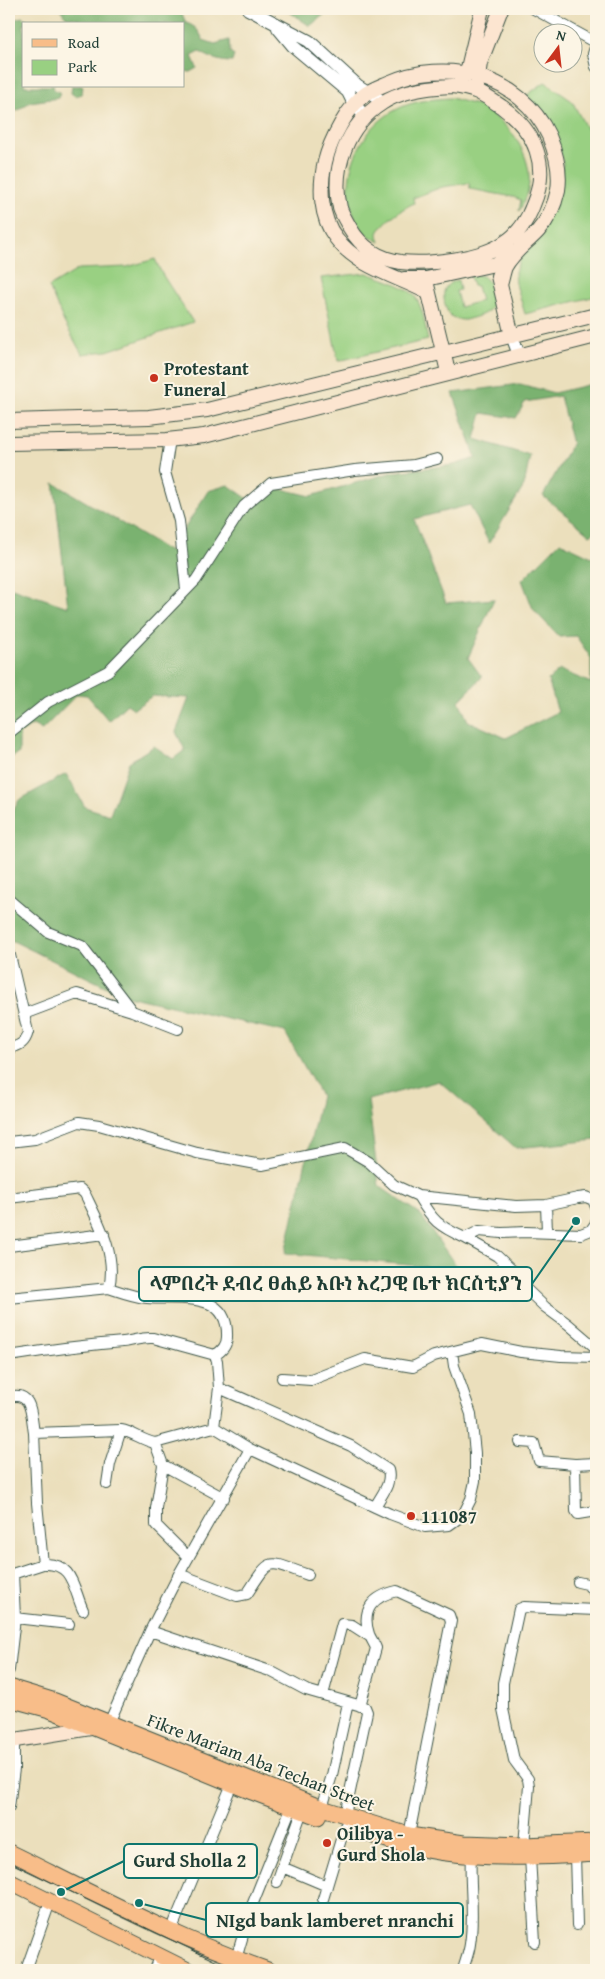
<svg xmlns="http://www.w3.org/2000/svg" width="605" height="1979" font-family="'Gentium Book Plus','Noto Serif Ethiopic',serif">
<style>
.green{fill:#99d082;stroke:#5c865b}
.forest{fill:#7ab270;stroke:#4c7852}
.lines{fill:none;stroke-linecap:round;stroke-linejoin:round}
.minor-casing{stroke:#3e5548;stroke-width:12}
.tertiary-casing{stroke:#3e5548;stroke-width:14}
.secondary-casing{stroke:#3e5548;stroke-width:16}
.primary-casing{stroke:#3e5548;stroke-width:17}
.minor{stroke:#fff;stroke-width:10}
.tertiary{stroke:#fff;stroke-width:12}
.secondary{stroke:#fce5d0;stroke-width:14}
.primary{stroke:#f8bd89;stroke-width:15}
.tram{stroke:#1f3d34;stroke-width:1}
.poi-dot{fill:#c8321e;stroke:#fcf5e5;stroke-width:2}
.labels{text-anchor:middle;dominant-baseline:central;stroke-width:4;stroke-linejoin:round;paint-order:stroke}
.poi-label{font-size:18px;font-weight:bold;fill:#1f3d34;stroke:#fcf5e5;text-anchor:start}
.street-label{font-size:18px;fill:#1f3d34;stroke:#fcf5e5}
.leader{fill:none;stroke:#0f766e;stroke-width:2}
.callout-dot{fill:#0f766e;stroke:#fcf5e5;stroke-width:2}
.callout{fill:#fcf5e5;stroke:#0f766e;stroke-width:2}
.callout-label{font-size:19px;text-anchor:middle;font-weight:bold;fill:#1f3d34}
</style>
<rect width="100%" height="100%" fill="#fcf5e5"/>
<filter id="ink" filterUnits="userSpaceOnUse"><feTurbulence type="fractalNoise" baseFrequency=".02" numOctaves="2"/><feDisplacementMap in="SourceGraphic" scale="10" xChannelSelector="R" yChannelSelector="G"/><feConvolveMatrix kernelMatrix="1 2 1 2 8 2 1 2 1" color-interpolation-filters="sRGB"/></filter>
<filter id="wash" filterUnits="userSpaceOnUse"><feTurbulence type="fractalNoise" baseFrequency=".0096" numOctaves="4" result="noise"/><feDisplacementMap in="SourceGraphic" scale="20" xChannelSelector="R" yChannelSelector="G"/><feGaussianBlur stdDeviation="1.12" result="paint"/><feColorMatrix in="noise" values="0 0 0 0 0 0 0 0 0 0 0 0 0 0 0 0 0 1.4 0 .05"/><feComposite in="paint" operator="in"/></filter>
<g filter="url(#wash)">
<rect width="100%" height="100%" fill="#ebdfbc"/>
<path class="green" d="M545,82L572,101L595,145L596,296L525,314L516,284L515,272L520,259L528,248L542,236L563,164L558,140L548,121L527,95Z
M451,98C460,101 472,103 481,107C517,127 545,173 519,211L521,200L513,197L470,189L469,183L442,187L413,198L414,203C402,209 386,219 379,231C377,234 379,238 380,242C375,239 368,236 364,232C333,195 353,135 392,112C410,101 430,99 451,98Z
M155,259L162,274L193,322L107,351L82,354L64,322L49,287L79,269L127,267Z
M367,273C380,278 409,286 416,298C424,310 425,327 428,340L338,361L321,278Z
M479,275C493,279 501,301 488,311C482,316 472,318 465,320C460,320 454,319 450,315C447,312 446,308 445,304C442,291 444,284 458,280L460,290L456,291L460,307L481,301L477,286H473L470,276Z"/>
<path class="forest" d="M60,9H180L186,23C196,26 199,31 203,40L215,44L229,40L230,52L234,55L232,62C220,62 210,58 200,52L192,56L197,68L190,72L184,71V24H81L78,19L66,17Z
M285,9H331L310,26Z
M22,17L35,24H24V86H54L53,89L60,92L58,98L30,102L9,116V19L13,20Z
M72,86H83L82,94L75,96L71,93Z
M596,383V531L590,535L543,496L572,444L560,396L525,402L516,418L482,413L475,439L530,456L524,486L489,543L470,505L414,519L446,603L494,599L468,658L482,677L459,701L468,721L506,738L558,712L548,680L560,670L591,683V658L576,636L559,637L533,609L522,580L560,542L596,559V1140L516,1148L439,1081L368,1100L379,1186L420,1214L459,1270L285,1253L321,1096L285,1032L123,995L9,939V819L19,800L66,774L85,807L110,815L129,762L154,746L173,759L185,750L176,732L189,698L152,696L134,709L127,704L109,721L87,695L77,694L42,730L33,725L19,734V753L9,759V587L68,607L54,483L170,552L208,491L228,485L254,503L273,487L311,496L393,472L454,465L476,458L453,393L520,384L554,393Z"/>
</g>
<g filter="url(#ink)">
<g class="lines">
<defs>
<path id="minor" d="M534,9L596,43
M596,44L593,54L596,67
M170,439L165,472L179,521L186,590
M9,733L48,702L108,671L196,580L244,506L271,483L355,470L414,465L437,459
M9,899L48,932L82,946L132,1011L178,1029
M24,1014L77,994L132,1011
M9,1048C20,1046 25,1043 28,1032L9,951
M9,1142L35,1139L79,1122L99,1125L197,1153L262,1165L345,1148L369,1162L394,1185L418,1196L516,1206L546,1205L578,1198L586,1197L593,1200L596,1207
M418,1196C433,1221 438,1226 465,1238
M9,1198L80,1189L85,1194C99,1223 117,1255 109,1288L9,1298
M546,1205L547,1232
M596,1223L591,1230L581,1234L526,1232L501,1233L479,1231L465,1238L497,1256L514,1272L527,1290L545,1307L568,1324L596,1348
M9,1246L104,1234
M109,1288C121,1292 134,1297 147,1298C178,1301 229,1289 227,1337C227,1346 222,1351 215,1355
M9,1356C47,1350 85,1345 123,1342C134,1341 142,1337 153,1338L215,1355L217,1361L219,1388
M282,1378L311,1380L365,1359L413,1367L434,1356L482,1344L521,1352L561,1356L596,1357
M9,1397C33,1390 31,1416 34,1433
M214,1427L219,1388L351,1446L388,1470C392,1484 381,1495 375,1507
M121,1430C133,1432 143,1441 155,1443
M520,1442L534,1443L539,1461L575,1464
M596,1463L575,1464L576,1511L578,1514L596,1511
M163,1465L155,1443L214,1427L250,1449L390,1514L425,1527L449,1525L463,1515L471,1499L475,1481V1453L471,1414L454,1366L452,1352
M188,1557L156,1525V1508L163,1465L224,1498
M179,1574L237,1596L247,1594C272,1556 266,1560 308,1575
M9,1575L43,1564
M578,1582L587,1584L596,1594
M83,1610C73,1588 73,1562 43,1564L37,1503L34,1433L121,1430L110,1464L107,1484
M15,1618L69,1624
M150,1631L270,1671L306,1690L365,1707L367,1712L345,1815
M9,1670L15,1618L13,1574
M323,1695L342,1624L352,1625L369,1636
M360,1706L376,1648C374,1643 371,1639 369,1634C361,1610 373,1596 397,1591L449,1615L451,1621L409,1835
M109,1723L150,1631L179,1574L250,1449
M9,1807L14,1769V1741
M322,1808L332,1775L348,1703
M524,1845L529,1786L528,1779L514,1760L503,1709V1683L519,1609L524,1607L596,1610
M575,1855L577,1925
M530,1857L535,1942
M282,1867L327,1886
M277,1882L302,1811
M323,1899L345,1826
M171,1931L232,1784
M236,1959L251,1908L293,1803
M26,1970L50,1902
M154,1970L159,1957
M463,1970C465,1962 469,1953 470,1944C475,1914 469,1885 471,1855"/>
<path id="tertiary" d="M248,9L309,41L357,85L383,102
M278,28L293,46L348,92L354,104L365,116
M512,336L519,355"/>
<path id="secondary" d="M461,79L468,68L482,9
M477,84L480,63L501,9
M451,86C475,88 483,94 502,107C536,132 550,166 533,205C527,221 519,234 504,243C481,259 429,265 401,262C379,259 361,247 350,228C347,222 342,215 340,208C331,169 347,125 382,103C401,90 429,87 451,86Z
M498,276L512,336
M404,279H426L495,264L513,252
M427,285L448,372
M429,293C398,276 358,268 336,238C320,217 319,187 325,162C330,141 348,105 367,93C373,89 381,86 388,83C446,57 521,75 549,136C556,153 561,171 558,190C555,204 548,220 538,231C527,243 513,252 505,267C503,272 502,279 500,285
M9,421L149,417L207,410L596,315
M9,443L167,440L204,436L596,336
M9,1741L97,1727"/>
<path id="primary" d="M9,1687L55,1701L322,1808L409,1835L464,1843L493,1844L524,1845L596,1842
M9,1699L50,1710L252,1792L318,1817
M354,1829C372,1835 390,1842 409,1846C469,1861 535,1858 596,1854
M9,1852C94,1894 178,1939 268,1970
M9,1881L188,1970"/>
</defs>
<use href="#minor" class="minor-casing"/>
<use href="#tertiary" class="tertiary-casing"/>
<use href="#secondary" class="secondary-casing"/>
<use href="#primary" class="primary-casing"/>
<use href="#minor" class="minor"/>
<use href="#tertiary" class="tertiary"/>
<use href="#secondary" class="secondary"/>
<use href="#primary" class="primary"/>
<path class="tram" d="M9,1862L234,1970"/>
</g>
</g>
<g class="poi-dot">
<circle cx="154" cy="378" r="5"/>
<circle cx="411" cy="1516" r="5"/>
<circle cx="327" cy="1843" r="5"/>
</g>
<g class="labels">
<g class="poi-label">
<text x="164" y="368">Protestant<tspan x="164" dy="21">Funeral</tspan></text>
<text x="421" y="1516">111087</text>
<text x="337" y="1833">Oilibya -<tspan x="337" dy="21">Gurd Shola</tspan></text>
</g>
<g class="street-label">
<text transform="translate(261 1762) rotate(21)">Fikre Mariam Aba Techan Street</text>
</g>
</g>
<path class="leader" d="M576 1221L532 1284M61 1892L124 1861M139 1903L206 1920"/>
<g class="callout-dot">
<circle cx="576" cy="1221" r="5"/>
<circle cx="61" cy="1892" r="5"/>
<circle cx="139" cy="1903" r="5"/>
</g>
<g class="callout">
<rect x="139" y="1267" width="393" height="34" rx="5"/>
<rect x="124" y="1844" width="133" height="34" rx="5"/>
<rect x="206" y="1903" width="257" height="34" rx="5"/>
</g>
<g class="callout-label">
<text x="336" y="1290">ላምበረት ደብረ ፀሐይ አቡነ አረጋዊ ቤተ ክርስቲያን</text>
<text x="190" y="1867">Gurd Sholla 2</text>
<text x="335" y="1927">NIgd bank lamberet nranchi</text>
</g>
<rect width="605" height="1979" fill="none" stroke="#fcf5e5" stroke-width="30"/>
<rect x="22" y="22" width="162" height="65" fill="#fcf5e5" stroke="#a4ab9e"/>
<rect x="32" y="39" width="25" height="8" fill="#f8bd89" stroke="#a4ab9e"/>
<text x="68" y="48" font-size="15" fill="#1f3d34">Road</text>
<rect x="32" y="60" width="25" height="15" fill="#99d082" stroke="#a4ab9e"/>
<text x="68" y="72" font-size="15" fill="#1f3d34">Park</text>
<g transform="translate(558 48) rotate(15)"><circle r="24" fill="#fcf5e5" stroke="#a4ab9e"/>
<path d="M0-4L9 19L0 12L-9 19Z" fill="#c8321e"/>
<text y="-8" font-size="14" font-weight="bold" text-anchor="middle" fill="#1f3d34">N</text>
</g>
</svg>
